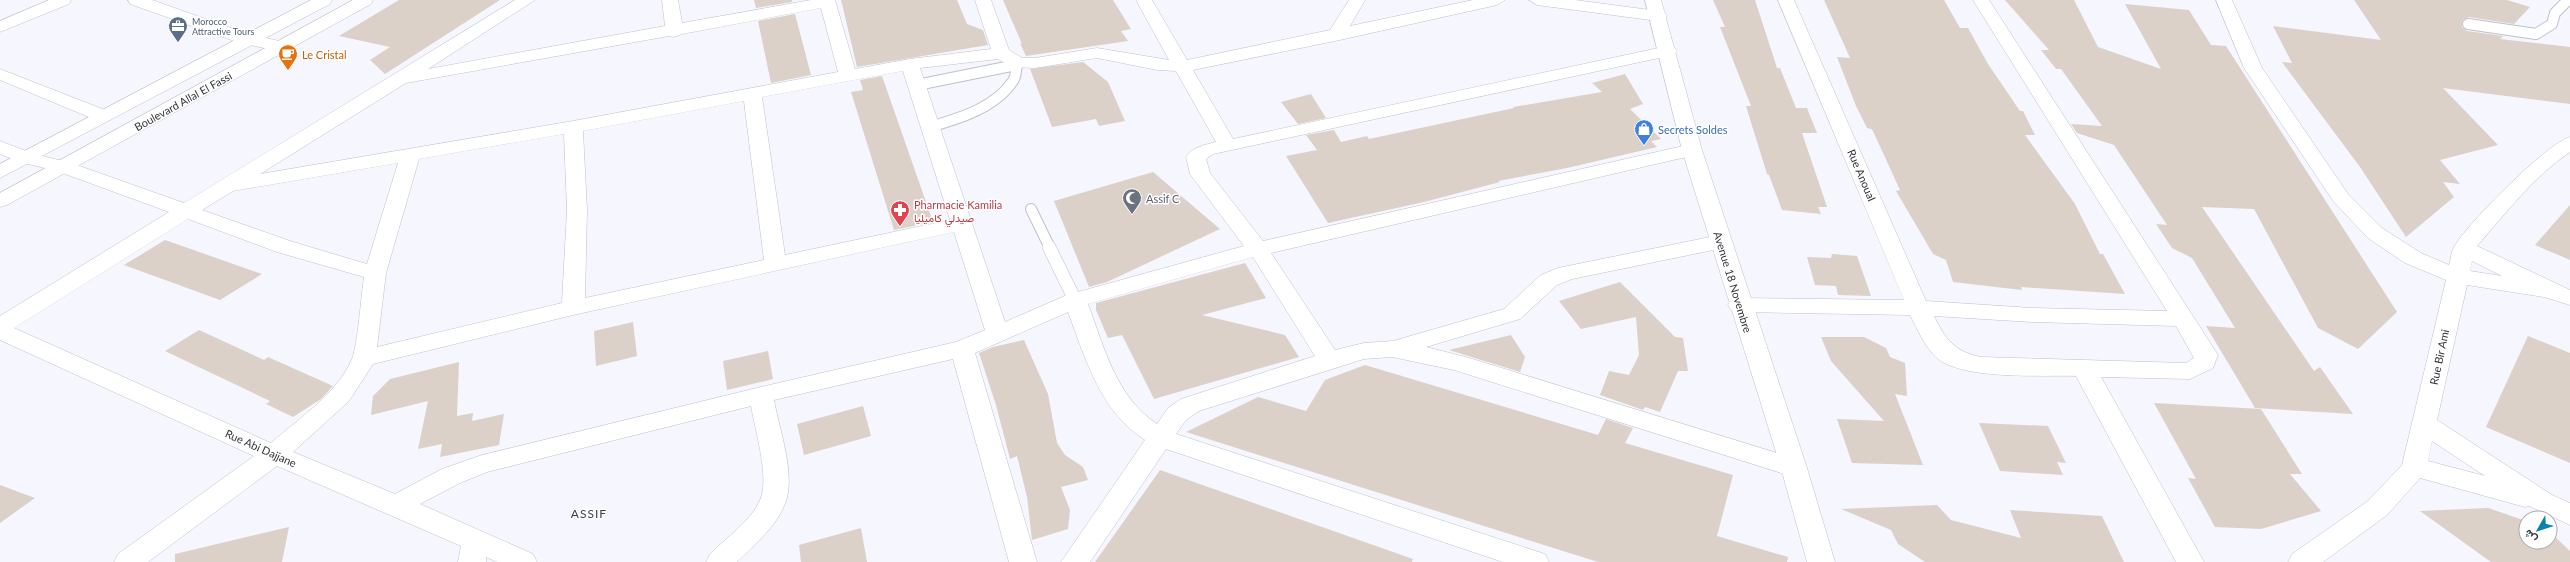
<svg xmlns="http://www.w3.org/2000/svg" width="2570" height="562" font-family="Lato,Vazirmatn,sans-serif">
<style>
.building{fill:#dbd1c9}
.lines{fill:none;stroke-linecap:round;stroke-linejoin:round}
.service-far1-casing{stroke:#bec1cc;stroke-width:12}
.service-casing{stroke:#bec1cc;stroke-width:14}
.minor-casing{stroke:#bec1cc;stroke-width:1}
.tertiary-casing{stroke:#bec1cc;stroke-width:1}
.secondary-casing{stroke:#bec1cc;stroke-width:1}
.path{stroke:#a4a5ab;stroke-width:2;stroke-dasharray:1.5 2.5;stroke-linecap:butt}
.service-far1{stroke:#fff;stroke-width:10}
.service{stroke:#fff;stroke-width:13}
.minor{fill:#fff;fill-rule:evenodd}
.tertiary{fill:#fff;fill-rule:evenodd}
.secondary{fill:#fff;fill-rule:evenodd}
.labels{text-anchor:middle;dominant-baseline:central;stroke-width:3;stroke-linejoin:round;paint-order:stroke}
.far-service-label{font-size:9px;fill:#4e5e75;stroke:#fff;text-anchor:start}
.food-label{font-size:11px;fill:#c56008;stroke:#fff;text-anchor:start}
.street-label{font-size:11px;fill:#323338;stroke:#fff}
.shop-label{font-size:11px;fill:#366cbe;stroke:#fff;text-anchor:start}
.worship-label{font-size:11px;fill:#5b616d;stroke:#fff;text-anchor:start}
.health-label{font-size:11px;fill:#be3a42;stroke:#fff;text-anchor:start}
.neighbourhood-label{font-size:12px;letter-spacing:1px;fill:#3d4049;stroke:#fff}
</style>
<rect width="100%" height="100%" fill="#f5f6fe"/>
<path class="building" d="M399,0H500L385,74L370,60L390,47L339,36Z
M754,0H792V2L756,8Z
M841,0H957L967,24L983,30L988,45L857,67Z
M1003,0H1113L1131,29L1121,31L1128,41L1026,56L1020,43L1022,44Z
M1713,0H1755L1777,68H1780L1796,108H1807L1817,133H1802L1827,207H1818L1821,214L1782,210L1769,175L1767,174L1746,106H1751L1720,27H1725Z
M1824,0H1944L1960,28H1968L1988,64L2020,111H2023L2035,135H2025L2075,204L2100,254H2103L2125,294L2021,287L2022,290L1953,282L1946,260L1933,254L1896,191L1900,190L1872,129L1867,128L1856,106L1837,57L1850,58Z
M2005,0H2074L2098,47L2161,69L2125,4L2189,10L2211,45L2226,46L2397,312L2358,349L2318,328L2254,209L2202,207L2314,371L2320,367L2353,414L2255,408L2206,326L2235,328L2192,258L2172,248L2156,224L2167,225L2114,145L2077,133L2071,124L2102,126L2061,69H2056L2041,50H2049Z
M2354,0H2507L2530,7L2514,24L2469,17L2463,20L2462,27L2467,31L2503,36L2500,39L2570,47V104L2443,88L2498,145L2440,160L2460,184L2443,182L2454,197L2406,237L2360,167L2282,62L2292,63L2273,26L2381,40Z
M795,14L811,75L771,83L758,21Z
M1083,62L1108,82L1125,121L1099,126L1096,119L1052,127L1030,69Z
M1625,74L1643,104L1630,109L1661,139L1651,141L1657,147L1567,168L1498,181L1500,182L1424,202L1328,223L1286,156L1317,150L1306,135L1334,130L1341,142L1367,136L1369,139L1514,108L1513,107L1602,92L1592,83Z
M882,76L933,222L894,230L851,92L863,90L860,80Z
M1311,94L1326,118L1298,124L1281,102Z
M1153,172L1220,229L1107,282L1089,287L1054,201Z
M2570,205V260L2535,245Z
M165,240L262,274L220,300L124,265Z
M1832,254L1857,256L1871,296L1838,295L1836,286L1815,285L1807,257L1831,258Z
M1245,263L1266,298L1202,315L1285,335L1299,357L1154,399L1122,335L1108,338L1096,310V303Z
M1620,282L1675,337L1683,338L1688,371H1678L1660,412L1645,407L1643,410L1600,395L1609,371L1629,375L1639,355L1636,317L1581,329L1559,301Z
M633,322L637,356L596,366L594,331Z
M199,330L264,360L268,357L333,386L321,399L293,417L266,404L270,401L165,351Z
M1511,335L1525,357L1520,372L1449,350Z
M2528,336L2570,353V463L2486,427Z
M1821,337H1864L1886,348L1890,357L1905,363L1907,396L1895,394L1923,465L1852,463L1837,419L1884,421L1831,361Z
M1024,340L1048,394L1057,443L1065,455L1083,467L1088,480L1061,487L1070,510L1068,529L1032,540L1027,497L1017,456L1010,459L996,405L979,353L993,347Z
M768,351L773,379L727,390L723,361Z
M459,362L457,416L473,413L472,421L504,414L499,445L440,457L442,444L418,449L428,401L371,415L373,396L390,379Z
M1365,365L1598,435L1606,419L1633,428L1625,443L1733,475L1717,536L1788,557L1787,562H1598L1186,432L1258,397L1306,411L1325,380Z
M2154,403L2261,409L2302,474H2290L2321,511L2261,529L2215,527L2188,478L2196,479Z
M863,406L871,436L804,455L797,424Z
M1979,423L2048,426L2066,463L2057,462L2063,475L2000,471Z
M1160,470L1413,559L1412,562H1095Z
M0,485L35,498L0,523Z
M1937,505L1951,520L2021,538L2010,510L2102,516L2124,562H1925L1898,544L1891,530L1841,509Z
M2488,508L2526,521V542H2550V532L2570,551V562H2491L2420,511Z
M289,527L282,562H175V554Z
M861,528L867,562H801L799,545Z"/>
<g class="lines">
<defs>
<path id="service-far1" d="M2468,24L2536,34L2552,24L2555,13L2568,0
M917,85L1016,65
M930,127C960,118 995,108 1013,81C1017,75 1015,69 1018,63
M1031,209L1050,248"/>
<path id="service" d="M1049,247L1075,300"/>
<path id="minor" d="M49,0H71L69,4L0,32V21Z
M128,0H152L248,34L288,43L291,47L288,51L282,52L237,42L130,4Z
M515,0H535L428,69L665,26L662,0H678L682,23L811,0H835L855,69L910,59L991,49L975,0H991L1009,50L1022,58H1035L1097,48L1169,60L1136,0H1152L1187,60L1330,30L1349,0H1365L1350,26L1473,0H1505L1497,5L1335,41L1193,70L1233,139L1668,46L1674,47L1677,51L1674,55L1668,56L1213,154L1206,159L1210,173L1263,241L1692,144L1699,146L1702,150L1699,154L1271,253L1335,350L1364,343L1393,341L1504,309L1541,275L1558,268L1720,235L1728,237L1731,242L1728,247L1572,279L1557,285L1520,319L1426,347L1466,357L1803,461L1807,468L1803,475L1794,477L1454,370L1392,357L1364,359L1199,411L1186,420L1176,434L1545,554L1549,562H1503L1166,449L1090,562H1061L1145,440C1100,411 1086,360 1068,312L975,353L1037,562H1009L953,359L774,400C779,428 794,470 787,497C781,523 755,544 737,562H706L710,554C726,538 751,521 760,500C770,479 755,429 751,406L487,472L460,483L420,504L533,554L537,562H497L486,557V562H458L461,546L277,466L148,562H114L118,554L254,456L0,340V316L169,212L57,171L20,162L0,154V141L34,154L71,163L184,203ZM821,8L838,72L573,121L260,174L406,83L669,36L674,37L682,34ZM1097,58L1157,70L1176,71L1216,142C1204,145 1193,147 1186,157L1190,174L1244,246L1067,295L1005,322L920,68L998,59L1012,67L1035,68ZM903,71L950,220L785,255L762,97ZM744,101L764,260L585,298L587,210L583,131ZM564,134L567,210L562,303L377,347L386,273L419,159ZM398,163L367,264L293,242L202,210L233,191ZM188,219L277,252L364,277C361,297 358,343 352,359C337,394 298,419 271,443L14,328ZM954,232L985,330L956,342L761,387L482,455L442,469L395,494L293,452L349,401L373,364L573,315ZM1253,257L1315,356L1181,399L1168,408L1157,424C1116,397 1104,347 1088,304Z
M1529,0H1575L1658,11L1664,12L1667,16L1664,20L1658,21L1537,5Z
M1778,0H1794L1926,301L2032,308L2167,311L1973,0H1989L2218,355L2213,368L2190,379L2101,377L2204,562H2176L2076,376C2042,375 1965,380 1938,359C1925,348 1918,330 1910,315L1739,312L1731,310L1728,305L1731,300L1739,298L1904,300ZM1934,316L2032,322L2176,326L2194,358L2186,363L1981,357C1955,352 1945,339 1934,316Z
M2216,0H2232L2262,68L2348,194L2382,228L2421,253L2449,265C2451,259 2451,252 2454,247C2466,225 2547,143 2570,137V152C2534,176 2506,213 2477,246L2570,290V305L2544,297L2467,285L2437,420L2552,495L2570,503V525L2529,506L2525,507L2420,478L2387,515L2323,562H2288L2292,554L2368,501L2402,465L2446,280L2405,263L2368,238L2334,202L2244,68ZM2472,261L2502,276L2470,271ZM2432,441L2485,476L2428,461Z
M0,69L110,112L112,116L110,120H96L0,80Z"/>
<path id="tertiary" d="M1645,0H1661L1702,150L1807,468L1835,562H1807L1781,468L1682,150Z"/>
<path id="secondary" d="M311,0H332L330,4L0,178V164Z
M353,0H373L371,4L7,205L0,207V193Z"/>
</defs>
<use href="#service-far1" class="service-far1-casing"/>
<use href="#service" class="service-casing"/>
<use href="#minor" class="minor-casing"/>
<use href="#tertiary" class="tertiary-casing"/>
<use href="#secondary" class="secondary-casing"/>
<path class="path" d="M307,55L314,57"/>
<use href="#service-far1" class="service-far1"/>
<use href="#service" class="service"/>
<use href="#minor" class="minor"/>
<use href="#tertiary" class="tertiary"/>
<use href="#secondary" class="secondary"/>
</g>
<defs>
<symbol id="office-pin" viewBox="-11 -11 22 30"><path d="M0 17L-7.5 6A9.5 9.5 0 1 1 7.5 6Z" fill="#5c6f8a" stroke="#fff"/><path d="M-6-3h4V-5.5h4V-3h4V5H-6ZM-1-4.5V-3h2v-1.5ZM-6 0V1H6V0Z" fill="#fff"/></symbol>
<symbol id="cafe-pin" viewBox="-11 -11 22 30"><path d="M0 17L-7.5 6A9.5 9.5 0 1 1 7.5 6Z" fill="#e8710a" stroke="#fff"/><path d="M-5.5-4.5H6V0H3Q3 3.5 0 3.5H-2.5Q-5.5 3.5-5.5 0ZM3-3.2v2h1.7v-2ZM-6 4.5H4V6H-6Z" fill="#fff"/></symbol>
<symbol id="shop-pin" viewBox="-11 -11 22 30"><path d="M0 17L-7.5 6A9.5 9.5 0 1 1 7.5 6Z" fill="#3f7fe0" stroke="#fff"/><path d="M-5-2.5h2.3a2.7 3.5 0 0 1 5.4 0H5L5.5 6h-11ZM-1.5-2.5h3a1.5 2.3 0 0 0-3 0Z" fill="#fff"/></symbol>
<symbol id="mosque-pin" viewBox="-11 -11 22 30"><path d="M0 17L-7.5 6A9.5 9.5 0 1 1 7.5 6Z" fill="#6b7280" stroke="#fff"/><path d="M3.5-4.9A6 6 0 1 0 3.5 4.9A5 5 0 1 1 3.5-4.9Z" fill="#fff"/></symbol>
<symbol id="pharmacy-pin" viewBox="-11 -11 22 30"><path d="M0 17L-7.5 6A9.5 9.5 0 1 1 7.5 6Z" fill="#e0444e" stroke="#fff"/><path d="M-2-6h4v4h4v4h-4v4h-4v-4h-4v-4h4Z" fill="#fff"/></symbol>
</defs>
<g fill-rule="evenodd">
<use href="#office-pin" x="167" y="15" width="22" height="30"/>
<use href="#cafe-pin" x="277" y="43" width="22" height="30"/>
<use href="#shop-pin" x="1633" y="118" width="22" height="30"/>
<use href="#mosque-pin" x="1121" y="187" width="22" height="30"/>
<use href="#pharmacy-pin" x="889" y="199" width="22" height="30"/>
</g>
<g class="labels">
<g class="far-service-label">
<text x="192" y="21">Morocco<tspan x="192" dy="10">Attractive Tours</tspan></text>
</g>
<g class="food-label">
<text x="302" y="54">Le Cristal</text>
</g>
<g class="street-label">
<text transform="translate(183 101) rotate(-29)">Boulevard Allal El Fassi</text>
<text transform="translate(1862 175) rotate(67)">Rue Anoual</text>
<text transform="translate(1733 282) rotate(73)">Avenue 18 Novembre</text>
<text transform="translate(2439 357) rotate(-78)">Rue Bir Ami</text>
<text transform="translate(261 448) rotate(24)">Rue Abi Dajjane</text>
</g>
<g class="shop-label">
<text x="1658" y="129">Secrets Soldes</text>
</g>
<g class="worship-label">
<text x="1146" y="198">Assif C</text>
</g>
<g class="health-label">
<text x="914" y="204">Pharmacie Kamilia<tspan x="914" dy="13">صيدلي كاميليا</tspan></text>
</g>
<g class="neighbourhood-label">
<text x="589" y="513">ASSIF</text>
</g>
</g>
<g transform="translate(2538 530) rotate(231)"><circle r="19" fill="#ffffff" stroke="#adadaf"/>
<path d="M0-3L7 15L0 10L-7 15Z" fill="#0984a8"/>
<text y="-6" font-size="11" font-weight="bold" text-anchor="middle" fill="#323338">ش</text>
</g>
</svg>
